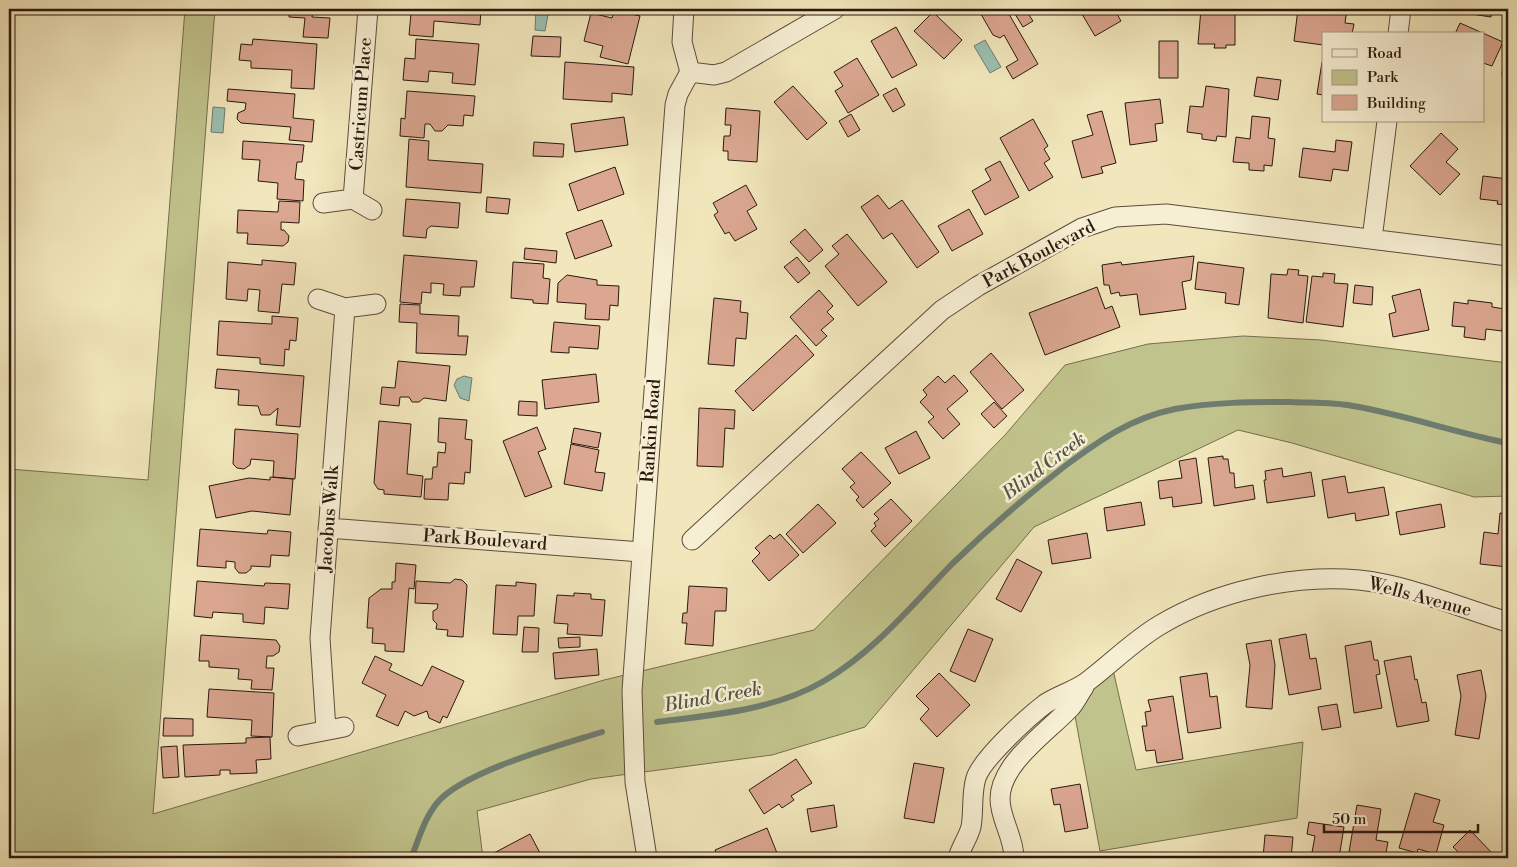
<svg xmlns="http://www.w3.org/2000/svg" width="1517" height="867" font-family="'Libre Bodoni',serif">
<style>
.green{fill:#c1c38c;stroke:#766e4e}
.water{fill:#9bc0b1;stroke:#6e7d70}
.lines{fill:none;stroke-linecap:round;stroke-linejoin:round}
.stream{stroke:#6e7d70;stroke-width:6}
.building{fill:#dba791;stroke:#2a190f}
.minor-casing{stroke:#5c4c3a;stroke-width:21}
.minor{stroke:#f7efd3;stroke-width:19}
.labels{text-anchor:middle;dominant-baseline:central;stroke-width:5;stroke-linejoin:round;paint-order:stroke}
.street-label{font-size:18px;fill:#2a190f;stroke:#f7efd3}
.water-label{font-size:19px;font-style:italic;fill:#525348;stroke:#f7efd3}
</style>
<rect width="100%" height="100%" fill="#f2e7bc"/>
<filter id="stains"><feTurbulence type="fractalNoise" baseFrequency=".004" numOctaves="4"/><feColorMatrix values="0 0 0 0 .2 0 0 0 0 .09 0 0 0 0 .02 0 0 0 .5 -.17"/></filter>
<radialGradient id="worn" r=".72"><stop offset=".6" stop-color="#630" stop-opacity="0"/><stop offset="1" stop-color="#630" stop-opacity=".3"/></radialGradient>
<path class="green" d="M185,9H215L153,814L604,680L814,630L1005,435L1065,365L1148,344L1243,336L1321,340L1508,363V496L1474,497L1292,443L1238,430L1034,527L865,727L772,755L591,779L477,811L483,858H9V469L148,480Z
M1111,661L1136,770L1303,742L1297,818L1100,851L1075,716Z"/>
<path class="water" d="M536,9H549L545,31L535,30Z
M985,40L1001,67L990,73L974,46Z
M213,107L225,108L223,133L211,132Z
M464,376L472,378L469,401L460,398L454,385L457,379Z"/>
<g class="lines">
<path class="stream" d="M657,722C713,715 775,710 824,681C875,651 912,605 952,564C988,529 1025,497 1065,466C1100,440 1131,418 1175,409C1213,402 1252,402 1291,402C1312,403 1333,402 1353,406C1406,415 1456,433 1508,443
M411,858C419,839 424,819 437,803C463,771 561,745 602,732"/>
</g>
<path class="building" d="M232,9H247V13L232,12Z
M289,9H313L312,17L330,18L328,38L303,37L305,18L289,17Z
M416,9H481L480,25L434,21L433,37L409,35L411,13H415Z
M978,9H1006L1038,64L1013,79L1006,67L1018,60L1004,35L1000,38L993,35Z
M1012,9H1025L1033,21L1023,27Z
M1079,9H1122L1116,12L1121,21L1095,36Z
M1201,9H1235V45H1226V48H1214L1215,44H1198Z
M1298,9H1347L1345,23L1354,24L1352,34H1323V45L1294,41Z
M1466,9H1492L1491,17L1465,13Z
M614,10L640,16L628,64L600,57L603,46L584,41L591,13L612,18Z
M933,12L962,40L944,59L914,31Z
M1460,23L1503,42L1492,66L1483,63V34H1455Z
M896,27L917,65L892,78L871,41Z
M533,36L561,37L560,57L531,56Z
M253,39L317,44L314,89L291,88L292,70L251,68V61L239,60L241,44L252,45Z
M416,39L479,44L475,85L452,83L453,73L429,71L428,82L403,80L405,58L415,59Z
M1159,41H1178V78H1159Z
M857,58L879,95L848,113L835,91L843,86L834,72Z
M565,62L634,67L632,95L612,93V102L563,99Z
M1322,62H1323V95L1317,94Z
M1503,62L1508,63V75H1502Z
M1257,77L1281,80L1278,100L1254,96Z
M793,86L827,123L807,140L774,102Z
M1206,86L1229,89L1226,137L1217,136L1216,141L1202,139V134L1187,132L1190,106L1203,107Z
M896,88L905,105L893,112L883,95Z
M228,89L295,94L293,118L314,120L312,142L289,140L291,127L241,123L237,119L238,113L245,110L246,103L227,101Z
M407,91L475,96L473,116L464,115L463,126L448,125L442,131H435L430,124H425L424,138L400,136L401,118L405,119Z
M1160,99L1163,123L1155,124L1157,141L1130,145L1125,103Z
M726,108L760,111L757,162L728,160V151H723L724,136H730L731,125H725Z
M1102,111L1116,163L1101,167L1103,173L1082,178L1072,141L1093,135L1087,115Z
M851,114L860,130L848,137L839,121Z
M1252,116L1270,118L1268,138L1275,139L1272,166L1264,165V171L1249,170V163L1233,162L1236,137L1250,139Z
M624,117L628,145L575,152L571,124Z
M1033,119L1048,146L1044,149L1050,159L1044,163L1053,177L1029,191L1000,138Z
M1441,133L1458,149L1446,162L1460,174L1440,195L1410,166Z
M409,139L429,141L428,160L483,164L481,193L406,187Z
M1336,140L1352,142L1348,171L1333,169L1331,181L1299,177L1303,148L1335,152Z
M243,141L304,145L302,162H297L295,179L304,180L303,201L277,199L278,183L258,181L260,160L242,159Z
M534,142L564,144L563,157L533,156Z
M1000,161L1019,197L985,215L972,191L991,180L985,169Z
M615,167L624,194L578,211L569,184Z
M1483,176L1508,179V205L1497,204L1498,201L1480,199Z
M746,185L757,205L747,211L757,229L735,241L729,232L725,234L714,215L718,212L713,203Z
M878,195L889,209L902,200L939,252L917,268L892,233L883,239L861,207Z
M487,197L510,199L508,214L486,212Z
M406,199L460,203L458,228L431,226L427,229L426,238L403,236Z
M279,201L300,202L299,223L281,222V230H284L289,236L288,242L283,246L247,244L248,233H237L238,210L278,212Z
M969,209L983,234L952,251L938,226Z
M602,220L612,246L575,259L566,233Z
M805,229L823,250L809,262L790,242Z
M847,234L887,282L858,306L825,266L839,254L832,246Z
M525,248L557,251L556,263L524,259Z
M404,255L477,261L474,287H461L460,296L443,295L444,284L431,283V293L422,292L421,304L400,302Z
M1194,256L1191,280L1182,282L1186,309L1140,315L1137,294L1120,296L1119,292L1111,294L1109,285H1104L1102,265L1121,262L1122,265Z
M797,257L810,273L798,283L784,267Z
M262,260L296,263L294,285L282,284L279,313L258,311L260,290L248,289L247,301L226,299L228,262L262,265Z
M513,262L544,264L543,278L550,279L548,304L533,303V300L511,298Z
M1198,262L1244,268L1239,305L1225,303L1226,293L1195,289Z
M1288,269L1299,270L1298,275L1308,276L1303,323L1268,318L1271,274L1287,275Z
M1323,273L1335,274L1334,283L1348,284L1343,327L1306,322L1312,276L1323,277Z
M567,275L597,280V285L619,286L618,306L610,305L609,320L585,319L586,304L557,302L558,283Z
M1355,285L1373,287L1372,305L1353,303Z
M1097,287L1105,309L1112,306L1120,327L1045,355L1029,313Z
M1420,289L1429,330L1393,337L1389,314L1396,312L1392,296Z
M819,290L833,306L827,312L834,319L821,330L827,336L816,346L790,317Z
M714,298L741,301L740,312L748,313L746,339L736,338L734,366L708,364Z
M1468,300L1492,303V307L1505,309L1502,331L1486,329L1485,340L1464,337L1465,327L1452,326L1454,302L1468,304Z
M400,304L420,305V314L459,316L458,336H468L466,355L416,353L417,323L399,322Z
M272,316L298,318L296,341L290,340L289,350L285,349L284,366L260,364V358L217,355L219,321L272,324Z
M554,322L600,326L598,349L569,347V353L551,352Z
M796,335L814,355L753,411L735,391Z
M991,353L1024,390L1002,409L970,372Z
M398,361L450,366L446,401L424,398L419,402H412L409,397H400L399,406L380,404L382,387L395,388Z
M217,369L304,376L300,427L276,425L278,408L270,415H261L258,406L238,405L239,390L215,388Z
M596,374L599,402L545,409L542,380Z
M954,375L968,391L947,409L960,424L943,439L928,422L934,417L920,402L927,395L923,390L938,376L945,383Z
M519,401L537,402V416L518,415Z
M994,402L1007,416L994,428L981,414Z
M699,408L735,410L734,429L725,428L723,467L697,466Z
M439,418L467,420L465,439L472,440L470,473L465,472L464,484L449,483L448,500L424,499L425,479H432L433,467H437L438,452L445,453L446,443L438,442Z
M379,421L411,424L407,474L423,476L421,497L384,494V490L378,489L374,483Z
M537,427L546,449L538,452L552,487L525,497L503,441Z
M574,428L601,433L598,448L571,443Z
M235,429L298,434L295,479L273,477L274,461L251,459L250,465L244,469L237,468L233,464Z
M916,431L930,458L899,474L885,448Z
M571,444L599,450L595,472L605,473L602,491L564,484Z
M861,452L891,483L863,508L856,500L859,497L850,487L855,483L842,469Z
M1223,456V459H1228L1230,473H1234L1235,488L1253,485L1255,499L1214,506L1208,458Z
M1196,458L1202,503L1173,507L1172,497L1160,499L1158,481L1182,478L1179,461Z
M1282,468L1283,477L1311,472L1315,496L1267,503L1264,480H1266L1265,471Z
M1345,476L1348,493L1384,487L1389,515L1356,521L1355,513L1328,518L1322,480Z
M270,477L293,479L290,515L252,511L216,518L209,486L249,478L270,480Z
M891,499L912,521L885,547L871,531L876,526L874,523L879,519L874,514Z
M1141,502L1145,525L1107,531L1104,508Z
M818,504L836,523L803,553L786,534Z
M1441,504L1445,527L1400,535L1396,512Z
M1500,513L1508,514V567L1480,564L1484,532L1498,534Z
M200,529L267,534L268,530L291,532L289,556L271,555L270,567L251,566V569L246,573H239L235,568V562L226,561V568L197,566Z
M1087,533L1091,558L1052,564L1048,540Z
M780,534L799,555L769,581L752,561L760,553L755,548L770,535L774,539Z
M1017,559L1042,572L1021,612L996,599Z
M396,563L416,565L414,589L409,588L404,652L385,651V644L372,643L373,628H367L369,598L381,589H392V582H395Z
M455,579L462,580L467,585L463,637L447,636L448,630L436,629L437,624L433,620V611L437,609L438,604L415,603L416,581L450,583Z
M197,581L264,586L265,583L290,584L288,609L265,607L264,624L243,622V614L213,612L212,618L194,616Z
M516,582L536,584L534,616H518L517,635L493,634L496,585L516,586Z
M689,586L727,588L726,611H715L713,646L685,644L687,623H682L683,613H687Z
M574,593L591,594V599L605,600L602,636L567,634L568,624L554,623L557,595L574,596Z
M524,627L539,628L538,652H522Z
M968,629L993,639L975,682L950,671Z
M1306,634L1310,659L1316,658L1321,689L1289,695L1279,639Z
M201,635L276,640L280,646L279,652L273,656H267L266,668H274L272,690L251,689L252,680L238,679L239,669L209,667V661H199Z
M580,637V647L559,648L558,638Z
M1271,640L1275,665L1272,709L1246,707L1250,665L1246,644Z
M1371,641L1374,660H1378L1380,674L1376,675L1382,708L1354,713L1345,646Z
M597,649L599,675L555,679L553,653Z
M375,656L392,664L389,670L422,686L432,666L464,681L447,718L443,716L440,723L429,718L427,711L414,716L405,711L398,726L376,716L386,695L362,683Z
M1411,656L1415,680L1417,679L1422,703L1426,702L1429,721L1397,727L1384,661Z
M1481,670L1486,696L1479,739L1455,735L1461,696L1457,675Z
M939,673L970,705L937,737L920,719L929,709L916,696Z
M1207,673L1210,697L1217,696L1221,728L1188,733L1180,677Z
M209,689L274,693L272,737L251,736L252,720L207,717Z
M1173,696L1183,759L1157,763L1155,750L1146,751L1142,726H1147L1145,712L1151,711L1148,700Z
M1337,704L1341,727L1322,730L1318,707Z
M164,718L193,719V736H163Z
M270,737L271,759L256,760L257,773L230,774V770H220V775L185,777L183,745L246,743V738Z
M177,746L179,777L163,778L161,747Z
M796,759L812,783L791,796L794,800L782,808L779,804L764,814L749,790Z
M914,763L944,768L934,823L904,818Z
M1080,784L1088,828L1065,832L1060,804L1054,805L1051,789Z
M1415,793L1440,800L1433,822L1444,825L1436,854L1418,849L1417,853L1399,848Z
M834,805L837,827L811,832L807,809Z
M1357,805L1381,809L1376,840L1388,842L1385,858L1349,852Z
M1309,822L1344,827L1339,858H1311L1315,836L1307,834Z
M767,828L779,858H718L715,850Z
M1470,830L1492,853L1489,856L1491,858H1464L1453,847Z
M530,834L540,853L535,855L537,858H497L494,853Z
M1265,835L1293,837L1291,858H1263Z
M1168,852L1173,858H1160Z"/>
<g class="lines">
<defs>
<path id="minor" d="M1398,34L1401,9
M690,72L714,75L726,72L835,9
M353,199L368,9
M323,203L353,199L372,210
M1372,239L1387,121
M318,299L345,308L376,304
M328,528L641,552
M692,540L942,310L978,286L1082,228L1115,217L1166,214L1508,256
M326,730L320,638L345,308
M298,736L344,727
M647,858L635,782L632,691L675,105L678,94L690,72L682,42L684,9
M958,858C961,847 968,838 971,827C974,811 971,794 976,778C982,759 1028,717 1045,704C1058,695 1075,691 1088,681C1112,663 1133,641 1160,625C1217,591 1293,574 1359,580C1408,585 1461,608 1508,622
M1014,858C1014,837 1000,819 1000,799C1000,763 1048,732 1071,707C1076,701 1079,694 1084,687"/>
</defs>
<use href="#minor" class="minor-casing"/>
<use href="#minor" class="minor"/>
</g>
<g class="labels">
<g class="street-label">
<text transform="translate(361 104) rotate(-86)">Castricum Place</text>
<text transform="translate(1039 254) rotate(-28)">Park Boulevard</text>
<text transform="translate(651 431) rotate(-86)">Rankin Road</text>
<text transform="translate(329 519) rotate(-86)">Jacobus Walk</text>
<text transform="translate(485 540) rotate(4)">Park Boulevard</text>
<text transform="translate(1420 597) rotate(15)">Wells Avenue</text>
</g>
<g class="water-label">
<text transform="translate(1044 466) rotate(-37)">Blind Creek</text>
<text transform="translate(713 697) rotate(-10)">Blind Creek</text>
</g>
</g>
<rect width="1517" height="867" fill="none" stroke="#f2e7bc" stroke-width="30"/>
<rect x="10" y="10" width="1497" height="847" fill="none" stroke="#2a190f" stroke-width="2.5"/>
<rect x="15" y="15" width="1487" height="837" fill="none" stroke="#2a190f"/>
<rect x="1322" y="32" width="162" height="90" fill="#f7efd3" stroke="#a59985"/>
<rect x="1332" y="49" width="25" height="8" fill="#f7efd3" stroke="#a59985"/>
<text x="1367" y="58" font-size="15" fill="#2a190f">Road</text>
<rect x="1332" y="70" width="25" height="15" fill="#c1c38c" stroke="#a59985"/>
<text x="1367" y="82" font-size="15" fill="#2a190f">Park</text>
<rect x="1332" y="95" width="25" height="15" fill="#dba791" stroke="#a59985"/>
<text x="1367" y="108" font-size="15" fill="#2a190f">Building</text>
<path d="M1324 824v8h154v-8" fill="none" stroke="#2a190f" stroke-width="2.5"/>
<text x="1332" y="824" font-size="15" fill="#2a190f" stroke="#f7efd3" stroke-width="4" paint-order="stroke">50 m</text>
<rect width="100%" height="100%" filter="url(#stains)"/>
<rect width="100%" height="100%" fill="url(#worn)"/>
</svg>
